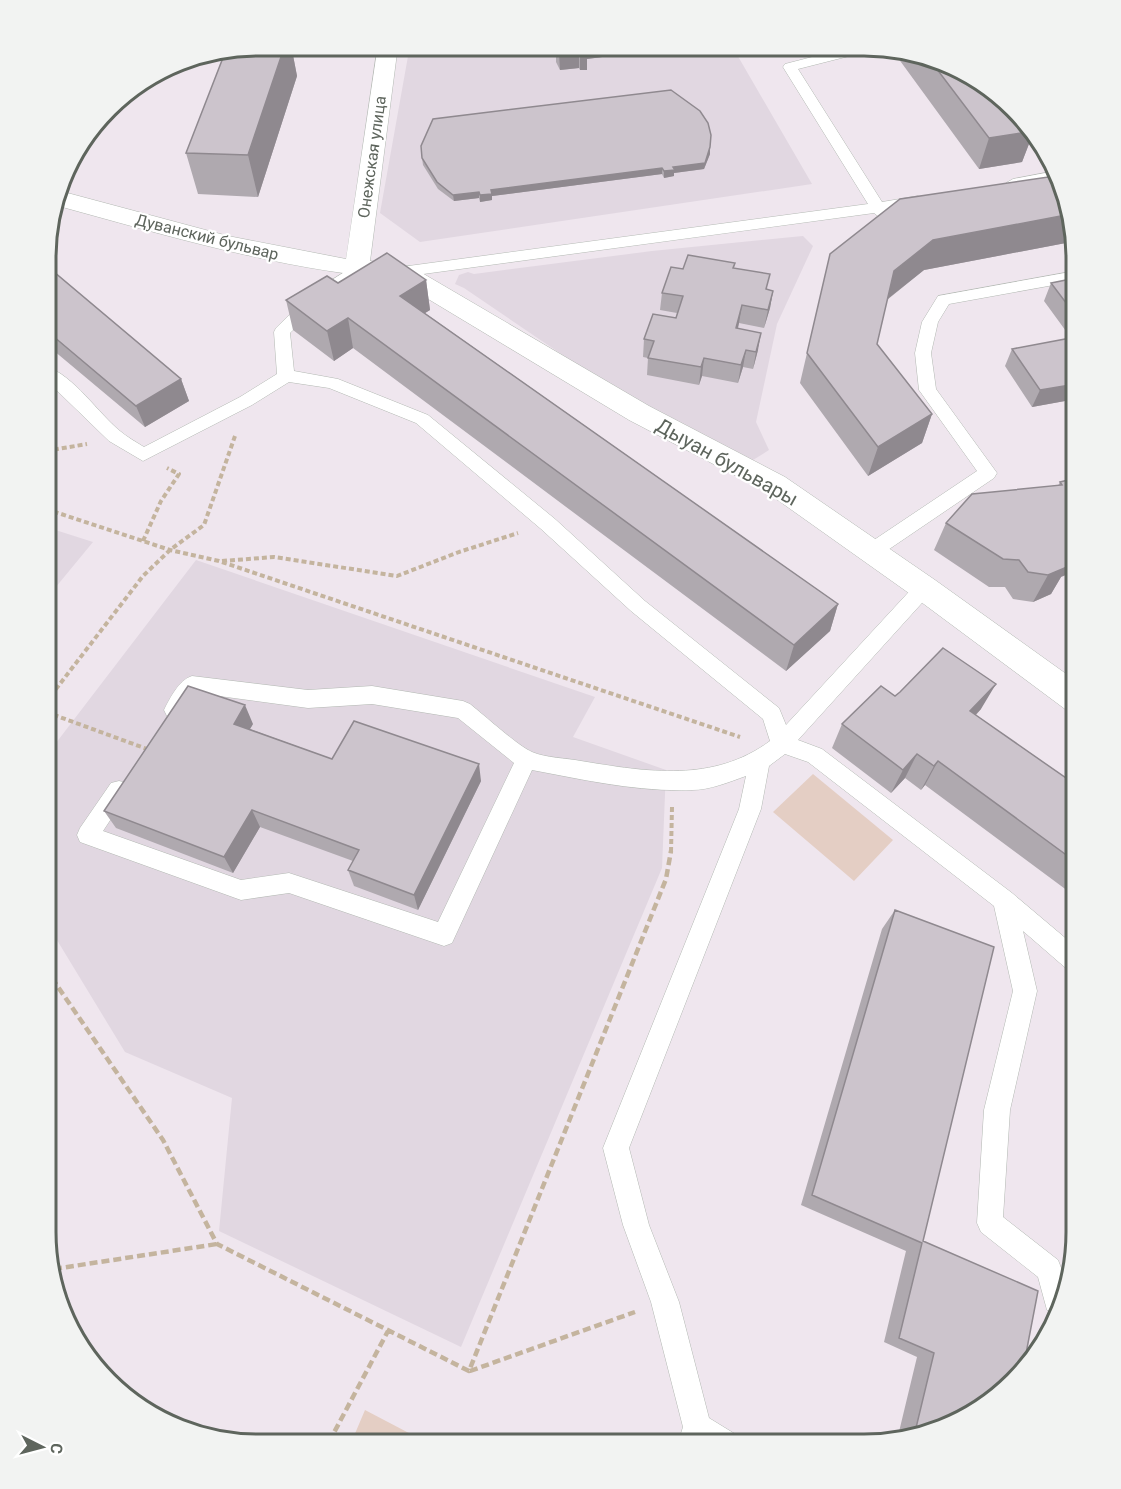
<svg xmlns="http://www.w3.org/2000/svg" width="1121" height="1489" font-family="Roboto,sans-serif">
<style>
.education{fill:#e1d7e1}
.green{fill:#e4cec4}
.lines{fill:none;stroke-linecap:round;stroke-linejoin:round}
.service-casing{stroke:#b3b9b3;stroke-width:1}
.minor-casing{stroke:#b3b9b3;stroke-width:1}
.path-far1{stroke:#c4b49e;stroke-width:4;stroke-dasharray:5 3;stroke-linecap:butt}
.path{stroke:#c4b49e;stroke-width:4.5;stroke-dasharray:8 4;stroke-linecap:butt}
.service{fill:#fff;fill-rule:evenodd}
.minor{fill:#fff;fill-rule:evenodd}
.wall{fill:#afa9af}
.shaded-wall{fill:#8f898f}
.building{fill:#ccc4cc;stroke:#8f898f;stroke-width:1.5}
.labels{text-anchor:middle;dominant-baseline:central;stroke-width:4.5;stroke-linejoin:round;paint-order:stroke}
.far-street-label{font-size:16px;fill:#5e655d;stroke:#fff}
.street-label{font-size:20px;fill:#5e655d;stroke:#fff}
.rim{fill:none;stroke:#5e655d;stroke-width:3}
</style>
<rect width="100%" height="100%" fill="#efe6ee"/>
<path class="education" d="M410,45L732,46L812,184L420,242L380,213Z
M803,236L813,246L777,324L756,422L769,450L753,460L648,413L464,288L455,284L459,275L468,272L474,274L652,251Z
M46,527L93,542L46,599Z
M196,560L595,697L573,737L666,770L662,868L461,1347L219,1231L232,1098L125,1052L46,922V756Z"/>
<path class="green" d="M813,774L893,840L854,881L773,812Z
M365,1410L428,1443H351Z"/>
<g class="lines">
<defs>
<path id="service" d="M842,47H855L859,51L857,54L798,69L882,202L918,196L926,201L923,204L890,210L896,217L893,220H883L874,213L401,277L393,272L401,267L868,204L783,67L785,64L843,49Z
M1056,171L1057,179L1013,187L1006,183L1013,179Z
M357,264L365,269L363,273L325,300L290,333L294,371L338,379L428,415L555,519L645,601L779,708L786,725L917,583L924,580L931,583L934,588L931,593L798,740L822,749L1012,893L1076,947V973L1068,970L1023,931L1037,991L1010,1110L1003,1217L1058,1260L1065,1278L1053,1312L1047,1310L1038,1277L981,1232L977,1223L984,1110L1013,991L994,906L808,762L785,754L769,766L761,809L629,1148L649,1225L679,1302L709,1418L735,1434L739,1444L678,1443L683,1427L651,1302L623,1225L603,1148L739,809L746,776C729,782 710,790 692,790C638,792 585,780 532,770L452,943L444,946L289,893L241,900L80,842L77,835L80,828L111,783L119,781L127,783L130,790L103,831L241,880L289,873L438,922L514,763L458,718L372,704L308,708L197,693C189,705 183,722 167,716L164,710C170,698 179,680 192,676L308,690L372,686L463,701L470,704C484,715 518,746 532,752C546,758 566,758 581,761C648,772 713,783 770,741L763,719L631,611L541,529L416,423L329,388L289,382L252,405L143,461L109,441L47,381V367C73,375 99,414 120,431C127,437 136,442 144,447L240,397L277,374L274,332L276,328L313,292Z
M1076,271V281L949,304L938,322L931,353L936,389L997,473L994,478L879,556L872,558L865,556L863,551L865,546L977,471L919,390L915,353L922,322L938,296Z"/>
<path id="minor" d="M378,45H398L370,261L410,266L649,406L785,477L935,580L1076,681V712L1065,709L913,596L765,491L629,420L395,279C279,269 168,236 55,205L60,191L228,236L346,259Z"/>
</defs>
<use href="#service" class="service-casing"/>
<use href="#minor" class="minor-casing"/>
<path class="path-far1" d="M46,451L87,444
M46,509L170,550L219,561L740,737
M143,541L161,501L179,474L167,468
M222,561L274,557L397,576L459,552L518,533
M46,702L143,576L170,550L204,525L235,436
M46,712L147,749
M671,852L672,807"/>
<path class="path" d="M45,968L163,1140L217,1244L469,1371L666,879L671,851
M54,1269L217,1244
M470,1371L635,1312
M329,1442L388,1331"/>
<use href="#service" class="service"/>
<use href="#minor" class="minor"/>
</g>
<path class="wall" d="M258,45H291L297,76L258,197L198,194L186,153Z
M556,46H657L656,52L649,53L648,51L587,59V70H580L579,68L560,70L556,62Z
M772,47H819L776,53Z
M890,47L993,89L1032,136L1022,162L979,169Z
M710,147V154L704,169L674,173V176L664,178L662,174L492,196V200L480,202L479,198L454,201L438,189L423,165L422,158Z
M1055,176L1071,242L924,270L887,300L877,344L932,414L922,443L868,476L800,383L807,353Z
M735,263L734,268L767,290L773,291L770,308L764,328L739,323L738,329L758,350L753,369L743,367L738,383L702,376L699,385L647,375L648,358L643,357L644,339L676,318L677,313L660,310L662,293L683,269Z
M47,270L181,379L189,401L145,427L47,345Z
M1076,278V399L1032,407L1005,366L1012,349L1071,338L1044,301L1051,283Z
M426,280L430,310L425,313L838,604L830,631L786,671L353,348L334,361L293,330L286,300L338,283Z
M1076,478L1061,577L1051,594L1033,602L1013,599L1005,587H989L934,550L946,523L1058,486L1060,482Z
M895,696L981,709L976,715L1076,785V897L925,785L921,790L905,778L891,793L832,748L842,724Z
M253,724L250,729L332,759L481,781L418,910L354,886L348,870L353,861L260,827L233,873L116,828L104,811Z
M895,910L923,1241L958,1422L898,1436L917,1357L884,1342L906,1251L801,1205L882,929Z"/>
<path class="shaded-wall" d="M285,45H291L297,76L258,197L248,155Z
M583,46H648V51L587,59V70H580V52Z
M650,46H657L656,52L649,53Z
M777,47H819L776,53Z
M579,50V68L560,70L559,53Z
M1028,132L1032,136L1022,162L979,169L989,138Z
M710,147V154L704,169L674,173V176L664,178V171Z
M662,168V174L492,196V200L480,202V195L491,190Z
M479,192V198L454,201L453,195Z
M1066,215L1072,240L1071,242L924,270L885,301L894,271L933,240Z
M426,280L430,310L404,326L400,296Z
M773,291L770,308L764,328L768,310Z
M742,305L739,323L733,346L736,328Z
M348,318L353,348L334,361L327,331Z
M761,333L758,350L753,369L756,352Z
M746,350L743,367L738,383L741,365Z
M704,358L702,376L699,385L701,367Z
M181,379L189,401L145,427L136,406Z
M1076,384V399L1032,407L1040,390Z
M932,414L922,443L868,476L878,447Z
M1076,550V571L1061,577L1051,594L1033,602L1048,575L1067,554Z
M838,604L830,631L786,671L794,645Z
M996,684L981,709L956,735L970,711Z
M245,705L253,724L242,742L234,724Z
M917,754L905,778L891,793L903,770Z
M938,761L925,785L921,790L934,766Z
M479,764L481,781L418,910L414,895Z
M252,810L260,827L233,873L224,857Z"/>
<path class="building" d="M258,45H285L248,155L186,153L226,50Z
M557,46H585L588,52H580L579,50L559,53Z
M933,64L993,89L1028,132L989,138Z
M671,90L700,111L708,123L711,135L710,147L705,163L673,167L675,170L664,171L662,168L491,190L492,194L480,195L479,192L453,195L437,182L422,158L421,146L433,119Z
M1055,176L1057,178L1066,215L933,240L894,271L877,344L932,414L878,447L807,353L830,254L900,199Z
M387,253L426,280L400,296L838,604L794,645L348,318L327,331L286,300L327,276L338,283Z
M688,255L735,263L733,268L770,274L766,289L773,291L768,310L742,305L736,328L761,333L756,352L746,350L741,365L704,358L701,367L648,358L654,341L644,339L653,314L676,318L683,296L662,293L671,267L683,269Z
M47,270L54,272L181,379L136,406L47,331Z
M1076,278V316L1051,283Z
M1076,337V384L1040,390L1012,349Z
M1076,478V550L1067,554V567L1048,575L1028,572L1019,560L1003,559L946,523L972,494L1062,485L1060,482Z
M943,648L996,684L970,711L1076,785V862L938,761L934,766L917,754L903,770L842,724L881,686L895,696L900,692Z
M188,686L245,705L234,724L332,759L354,721L479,764L414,895L348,870L359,850L252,810L224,857L104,811Z
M895,910L994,947L923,1241L1038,1291L1024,1364L958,1422L915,1432L934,1353L899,1338L922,1243L812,1195Z"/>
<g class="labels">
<g class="far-street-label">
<text transform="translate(372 157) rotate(-82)">Онежская улица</text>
<text transform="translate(207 237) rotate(14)">Дуванский бульвар</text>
</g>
<g class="street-label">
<text transform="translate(727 462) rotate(29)">Дыуан бульвары</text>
</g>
</g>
<path d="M0 0H1121V1489H0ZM258 56H864A202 202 0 0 1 1066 258V1232A202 202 0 0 1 864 1434H258A202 202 0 0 1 56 1232V258A202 202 0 0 1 258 56Z" fill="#f2f3f2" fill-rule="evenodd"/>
<path class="rim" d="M258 56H864A202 202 0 0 1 1066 258V1232A202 202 0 0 1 864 1434H258A202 202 0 0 1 56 1232V258A202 202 0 0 1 258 56Z"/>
<g transform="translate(42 1447) rotate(96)" stroke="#ffffff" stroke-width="4.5" paint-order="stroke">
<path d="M0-4.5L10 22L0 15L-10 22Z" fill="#5e655d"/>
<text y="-9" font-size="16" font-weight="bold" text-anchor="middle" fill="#5e655d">С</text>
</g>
</svg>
